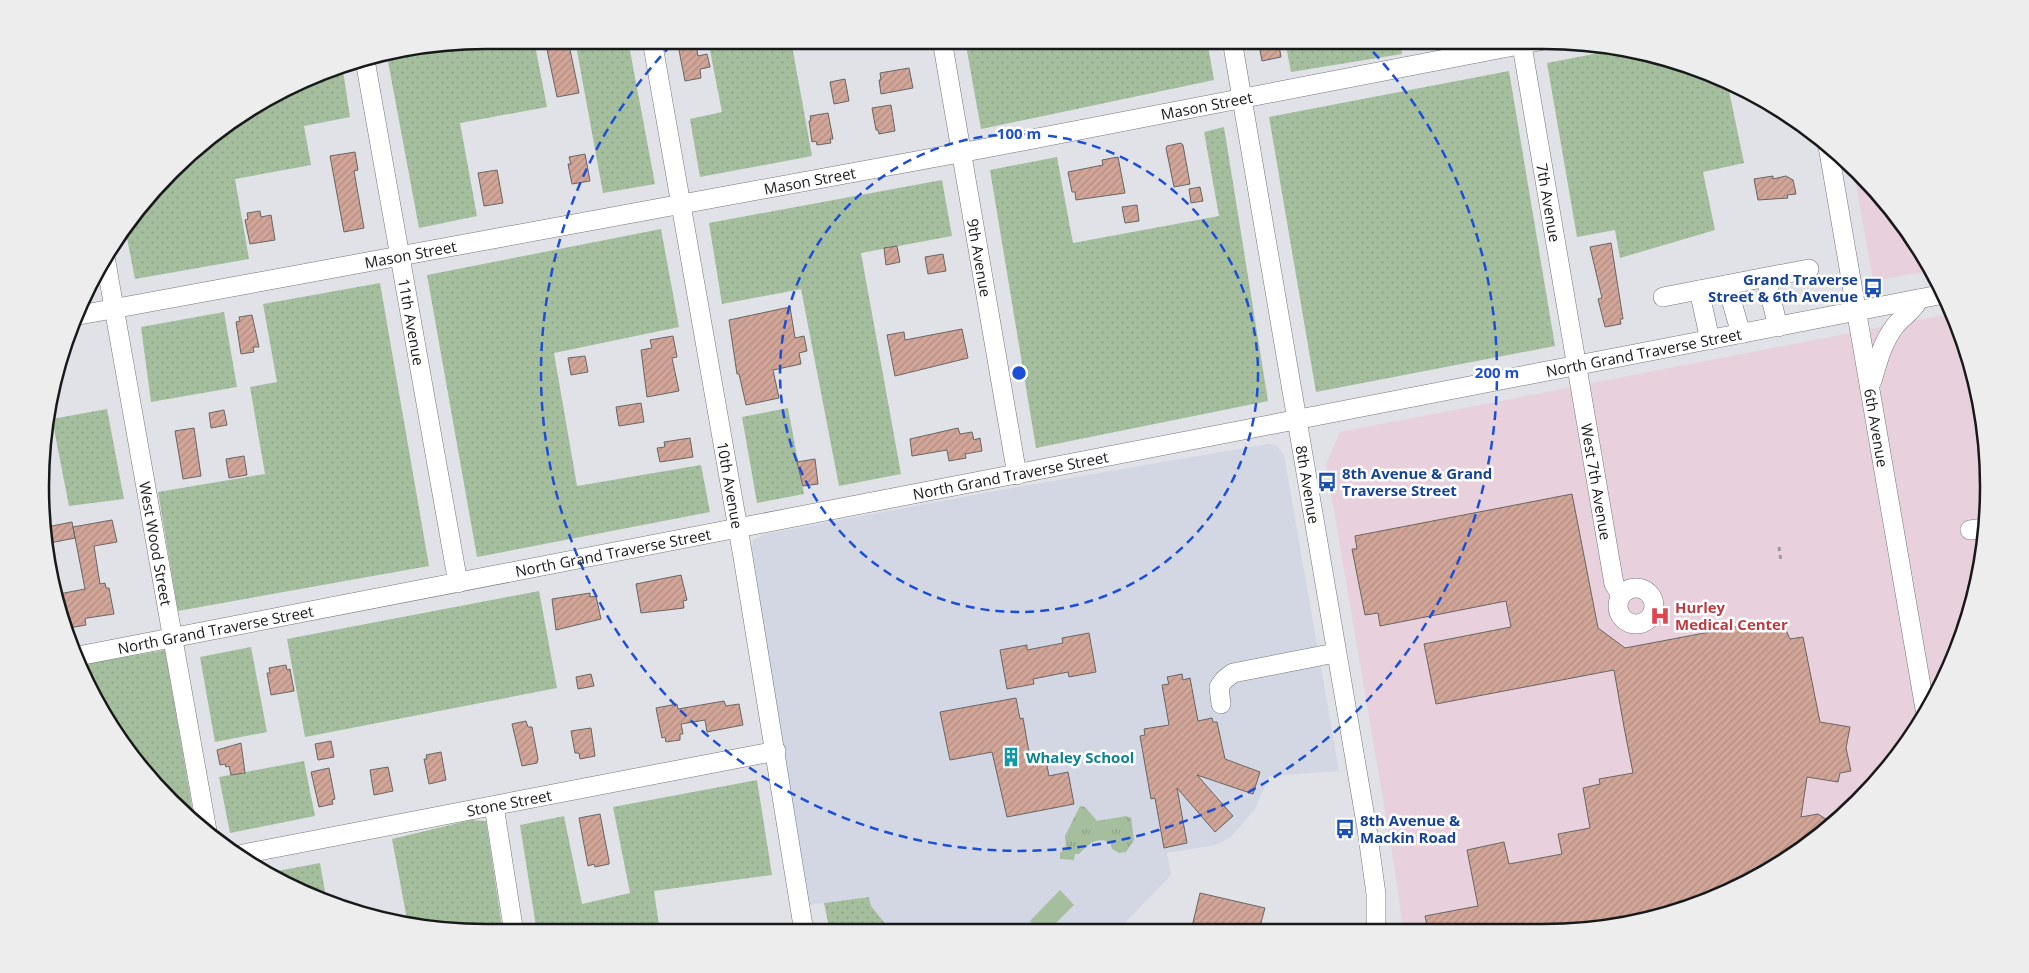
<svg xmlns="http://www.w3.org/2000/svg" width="2029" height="973" font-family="'Open Sans',sans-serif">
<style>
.built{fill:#d2d7e3}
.medical{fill:#e8d1dd}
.grass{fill:url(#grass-dots)}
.park{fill:url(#park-tufts)}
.pitch{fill:#a4be9e}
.building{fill:url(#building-hatch);stroke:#696563}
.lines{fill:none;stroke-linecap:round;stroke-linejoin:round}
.minor-casing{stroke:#737579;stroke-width:20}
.path{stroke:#999a9e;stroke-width:3;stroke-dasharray:4 4;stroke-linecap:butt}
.minor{stroke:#fff;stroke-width:19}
.ring{fill:none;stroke:#1d4ed8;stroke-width:2.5;stroke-dasharray:9 6}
.labels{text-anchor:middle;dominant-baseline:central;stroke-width:5;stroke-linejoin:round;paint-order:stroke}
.street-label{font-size:15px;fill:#18191a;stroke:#fff}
.transit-label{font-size:15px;font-weight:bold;fill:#164399;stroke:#fff;text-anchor:start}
.health-label{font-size:15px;font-weight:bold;fill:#be3a42;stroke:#fff;text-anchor:start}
.culture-label{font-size:15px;font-weight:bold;fill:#0d838f;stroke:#fff;text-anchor:start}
.rim{fill:none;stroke:#18191a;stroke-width:2.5}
.centre{fill:#1d4ed8;stroke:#fff;stroke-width:2.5}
.ring-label{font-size:15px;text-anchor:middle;font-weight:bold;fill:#1d4ed8;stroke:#fff;stroke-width:5;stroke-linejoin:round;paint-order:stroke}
</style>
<defs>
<pattern id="grass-dots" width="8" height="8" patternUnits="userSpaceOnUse" patternTransform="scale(1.25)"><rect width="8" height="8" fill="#a4be9e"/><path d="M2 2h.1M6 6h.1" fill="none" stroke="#8ca388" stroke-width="1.8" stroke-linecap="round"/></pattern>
<pattern id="park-tufts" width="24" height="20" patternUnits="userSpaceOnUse" patternTransform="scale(1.25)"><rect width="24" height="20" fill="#a4be9e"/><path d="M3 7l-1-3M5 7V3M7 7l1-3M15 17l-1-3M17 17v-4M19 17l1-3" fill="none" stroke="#8ca388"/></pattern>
<pattern id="building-hatch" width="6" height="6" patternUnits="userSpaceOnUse" patternTransform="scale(1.25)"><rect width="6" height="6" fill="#d1a598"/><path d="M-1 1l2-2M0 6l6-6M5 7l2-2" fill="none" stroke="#b38d82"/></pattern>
</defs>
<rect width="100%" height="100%" fill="#e0e2e7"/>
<path class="built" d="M1268,444L1276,445L1284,455L1339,771L1269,776L1255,809L1231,837L1216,845L1167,853L1171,875L1117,931L892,932L871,906L869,897L809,905L751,554L753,540L765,534L1017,487Z"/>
<path class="medical" d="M1853,167L1914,239L1931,271L1873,281Z
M1953,313L1980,400L1989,487L1980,574L1955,658L1897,758L1815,841L1714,899L1601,929L1403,930L1394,864L1326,464L1340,432Z"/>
<path class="grass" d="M487,40H534L547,107L460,123L477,216L419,228L387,56Z
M575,40H628L655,184L603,193Z
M708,40H791L812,156L700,177L690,119L722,112Z
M965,40H1207L1214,80L981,129Z
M1285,40H1400L1402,54L1291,72Z
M1625,48L1714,74L1727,81L1744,163L1703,172L1715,230L1620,258L1615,230L1577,237L1547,63Z
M342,64L350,117L304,126L311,165L235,179L249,259L135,279L125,228L214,132Z
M1509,71L1555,346L1316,392L1269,117Z
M1224,127L1268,401L1036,448L990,170L1057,157L1073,243L1219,216L1204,132Z
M942,180L952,236L861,253L901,474L839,486L801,289L722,304L709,223Z
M661,229L679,327L554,353L577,486L701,465L710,512L477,557L427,275Z
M380,283L429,566L178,611L158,492L265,474L250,387L277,382L263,304Z
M224,312L237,387L151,402L141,327Z
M788,408L804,494L757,503L742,417Z
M107,409L124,499L69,506L52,419Z
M539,591L557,688L305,737L287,639Z
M251,647L267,732L215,742L200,657Z
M165,650L195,824L132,758L86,684L80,665Z
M304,761L315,816L230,833L219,777Z
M757,780L772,875L654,891L660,932L537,933L520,825L564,816L582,904L630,893L613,807Z
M471,820L486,821L503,933L408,925L392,839Z
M320,863L327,903L315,899L272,872Z
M869,897L871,906L892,932H830L824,903Z"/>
<path class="park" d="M1080,806L1085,807L1097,821L1126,816L1131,818L1134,840L1126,852L1119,853L1112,849L1110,842C1095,837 1089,844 1079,854H1075L1074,860L1060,859V853L1066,847L1065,836Z"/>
<path class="pitch" d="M1060,890L1074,905L1048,931H1040L1030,921Z"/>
<path class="building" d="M545,40H568L579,93L557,97Z
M677,40H695L698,56L707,54L710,67L700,69L701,78L685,81Z
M1258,40H1278L1281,57L1262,61Z
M909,68L913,88L881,94L879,80H881L880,73Z
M845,79L849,101L834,104L830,82Z
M891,105L895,131L879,134L878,130H876L872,108Z
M828,113L833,139H830L831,143L817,145L816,141L812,142L809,121H811L810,116Z
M1181,143L1183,145L1190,184L1174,187L1166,148L1167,146Z
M355,152L358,170L354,171L364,228L344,232L330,156Z
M585,154L590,181L572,184L568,164H571L569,157Z
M1118,157L1125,193L1076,200L1075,192H1072L1068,172L1103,165L1102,160Z
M497,170L503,203L484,206L478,173Z
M1773,176V179L1786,176L1793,180L1796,194L1787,195L1788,198L1758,200L1754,179Z
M1200,187L1203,201L1191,203L1189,189Z
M1137,205L1139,221L1125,223L1122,207Z
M260,211L261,217L271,215L275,240L250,244L245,220L248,219L247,213Z
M1611,243L1623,319H1620L1621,324L1605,327L1598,299L1602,298L1590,247Z
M897,246L900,262L886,265L884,248Z
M943,254L946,271L928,274L925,257Z
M790,307L795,338L804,336L807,351L799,353L801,364L773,370L779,398L746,405L739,374H737L729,320Z
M252,315L259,347H253L254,352L241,354L236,322L240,321L239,317Z
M962,329L968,358L895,376L887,335L904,332L905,340Z
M673,336L677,357L672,358L679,391L647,397L641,350L652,348L650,340Z
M585,356L588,372L571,375L568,358Z
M641,403L644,422L619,426L616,407Z
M224,410L227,425L211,428L209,413Z
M194,428L201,476L183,479L175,431Z
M958,428L960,434L972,432L974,440L980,438L982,451L965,454L966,458L949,461L947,450L912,456L910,439Z
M690,438L693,457L660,462L657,448L665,447L664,442Z
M244,456L247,475L229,478L226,459Z
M815,459L818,484L803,486L797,462Z
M1572,494L1598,628L1625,648L1715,631L1714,625L1732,621L1734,627L1772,620L1780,623L1785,628L1790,639L1803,637L1820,722L1850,727L1846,748L1851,771L1840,773L1838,782L1807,777L1801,817L1818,814L1832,823L1815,841L1714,899L1601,929L1428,930L1425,916L1478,906L1467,850L1504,842L1509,864L1562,854L1558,834L1590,828L1583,788L1600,784L1599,779L1633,773L1624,727L1614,670L1436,704L1424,644L1511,627L1506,601L1380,626L1378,613L1365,615L1352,549H1357L1355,536Z
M112,520L117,542L94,546L100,584L105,583L106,588H109L114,614L87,618L85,619L86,625L69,628L59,594L85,589L73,527Z
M72,522L75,538L50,543L47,527Z
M681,575L687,600L683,601L684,608L641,613L636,584Z
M590,593V597L596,596L601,619L556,630L552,599Z
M1089,633L1096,672L1069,677L1068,672L1033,679L1034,684L1007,689L1000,650L1027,645V650L1063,643L1062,638Z
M286,665L287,670L290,669L294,691L271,695L267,673H270L269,668Z
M591,674L594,686L578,689L576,677Z
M1182,674L1183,680L1190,678L1198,721L1212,718L1213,722H1217L1225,759L1260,772L1253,794L1197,775L1233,816L1215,832L1177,788L1187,843L1164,848L1155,798L1151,799L1140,736L1145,735L1144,729L1169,725L1162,685L1169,684L1167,677Z
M1016,698L1020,719L1023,718L1030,758L1045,755L1049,776L1068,772L1074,804L1007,817L992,752L950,760L940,712Z
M724,701L726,706L739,704L743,725L707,732L705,720L681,724L683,734H680V740L666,742L665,737L662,738L656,708L677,704L678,709Z
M526,721L528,727H532L538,759L537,763L522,766L512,724Z
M591,728L595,756L580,759L579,753H575L571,731Z
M331,741L334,757L318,760L315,744Z
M241,743L245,773L231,775L229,766L226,767L225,764L220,765L217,750Z
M441,752L446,780L429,784L424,759H427L426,755Z
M388,767L393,791L374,795L370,770Z
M329,768L335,799L332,800L333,804L319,807L311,772Z
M600,814L609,861V864L595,867L594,864L588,866L579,818Z
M1200,893L1265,908L1259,930L1191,931Z"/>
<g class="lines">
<defs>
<g id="minor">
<path id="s1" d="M652,40L743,557L804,932"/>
<path id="s2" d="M942,40L1017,475"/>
<path id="s3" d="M1232,40L1367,829L1376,894V930"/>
<path id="s4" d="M1521,40L1614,584L1621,595"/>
<path id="s5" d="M365,60L458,583"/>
<path id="s6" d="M1828,146L1925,709"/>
<path id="s7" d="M105,257L207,831"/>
<path d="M1766,278L1778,327"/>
<path d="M1727,285L1741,334"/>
<path d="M1699,290L1809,269"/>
<path d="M1663,297L1699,290L1710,340"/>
<path id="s8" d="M74,316L981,149L1544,40"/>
<path d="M1872,381C1878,361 1882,343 1895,326C1903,316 1914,310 1919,299"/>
<path d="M1970,530L1985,528"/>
<circle cx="1636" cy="606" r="18"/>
<path id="s9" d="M78,656L1944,294"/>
<path d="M1221,704L1219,687L1224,680L1233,673L1335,653"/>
<path d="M494,806L514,933"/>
<path id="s10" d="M243,854L776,751"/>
</g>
</defs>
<use href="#minor" class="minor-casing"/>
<path class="path" d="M1779,547L1781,562"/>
<use href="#minor" class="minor"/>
</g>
<g class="ring">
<circle cx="1019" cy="373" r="239"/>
<path d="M1363 41A478 478 0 1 1 675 41"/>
</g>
<defs>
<symbol id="bus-bare" viewBox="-9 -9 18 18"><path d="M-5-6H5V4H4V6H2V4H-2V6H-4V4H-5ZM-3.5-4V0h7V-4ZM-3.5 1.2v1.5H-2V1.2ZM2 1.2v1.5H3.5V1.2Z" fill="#1a4fb4" stroke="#fff" stroke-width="2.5" paint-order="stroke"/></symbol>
<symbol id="hospital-bare" viewBox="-9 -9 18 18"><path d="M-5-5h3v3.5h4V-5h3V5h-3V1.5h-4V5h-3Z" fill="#e0444e" stroke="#fff" stroke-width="2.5" paint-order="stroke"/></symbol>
<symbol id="building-bare" viewBox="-9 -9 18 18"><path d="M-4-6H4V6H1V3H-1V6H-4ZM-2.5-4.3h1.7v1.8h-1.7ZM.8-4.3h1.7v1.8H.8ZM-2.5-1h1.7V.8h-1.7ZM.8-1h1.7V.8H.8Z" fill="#0f9aa8" stroke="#fff" stroke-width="2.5" paint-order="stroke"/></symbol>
</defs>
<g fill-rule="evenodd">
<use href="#bus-bare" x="1859" y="274" width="28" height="28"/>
<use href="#bus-bare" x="1313" y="468" width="28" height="28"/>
<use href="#hospital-bare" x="1646" y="602" width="28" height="28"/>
<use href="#building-bare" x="997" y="743" width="28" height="28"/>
<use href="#bus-bare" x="1331" y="815" width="28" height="28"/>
</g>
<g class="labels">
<g class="street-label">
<text stroke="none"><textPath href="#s8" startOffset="1152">Mason Street</textPath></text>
<text stroke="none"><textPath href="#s8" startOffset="748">Mason Street</textPath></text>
<text stroke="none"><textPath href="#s4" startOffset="165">7th Avenue</textPath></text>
<text stroke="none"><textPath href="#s8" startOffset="342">Mason Street</textPath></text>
<text stroke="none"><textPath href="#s2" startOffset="221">9th Avenue</textPath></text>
<text stroke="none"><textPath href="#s5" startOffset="266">11th Avenue</textPath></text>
<text stroke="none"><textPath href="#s9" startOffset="1595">North Grand Traverse Street</textPath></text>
<text stroke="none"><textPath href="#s6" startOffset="286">6th Avenue</textPath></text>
<text stroke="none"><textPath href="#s9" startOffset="950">North Grand Traverse Street</textPath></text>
<text stroke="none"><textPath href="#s4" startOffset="448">West 7th Avenue</textPath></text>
<text stroke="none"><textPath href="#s3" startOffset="451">8th Avenue</textPath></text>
<text stroke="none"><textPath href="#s1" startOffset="452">10th Avenue</textPath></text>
<text stroke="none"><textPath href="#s7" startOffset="291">West Wood Street</textPath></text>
<text stroke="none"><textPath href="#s9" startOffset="545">North Grand Traverse Street</textPath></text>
<text stroke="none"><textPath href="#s9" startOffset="140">North Grand Traverse Street</textPath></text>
<text stroke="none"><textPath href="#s10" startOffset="271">Stone Street</textPath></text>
</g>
<g class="transit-label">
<text x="1858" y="279" text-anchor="end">Grand Traverse<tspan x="1858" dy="17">Street &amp; 6th Avenue</tspan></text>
<text x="1342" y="473">8th Avenue &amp; Grand<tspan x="1342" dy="17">Traverse Street</tspan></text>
<text x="1360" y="820">8th Avenue &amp;<tspan x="1360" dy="17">Mackin Road</tspan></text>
</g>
<g class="health-label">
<text x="1675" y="607">Hurley<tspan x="1675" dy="17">Medical Center</tspan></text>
</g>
<g class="culture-label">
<text x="1026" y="757">Whaley School</text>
</g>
</g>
<path d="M0 0H2029V973H0ZM486 49H1543A437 437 0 0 1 1980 486V487A437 437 0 0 1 1543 924H486A437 437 0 0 1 49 487V486A437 437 0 0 1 486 49Z" fill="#ededed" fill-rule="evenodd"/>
<path class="rim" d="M486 49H1543A437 437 0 0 1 1980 486V487A437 437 0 0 1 1543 924H486A437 437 0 0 1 49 487V486A437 437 0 0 1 486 49Z"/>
<circle cx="1019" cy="373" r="8" class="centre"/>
<g class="ring-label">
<text x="1019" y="139">100 m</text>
<text x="1497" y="378">200 m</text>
</g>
</svg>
